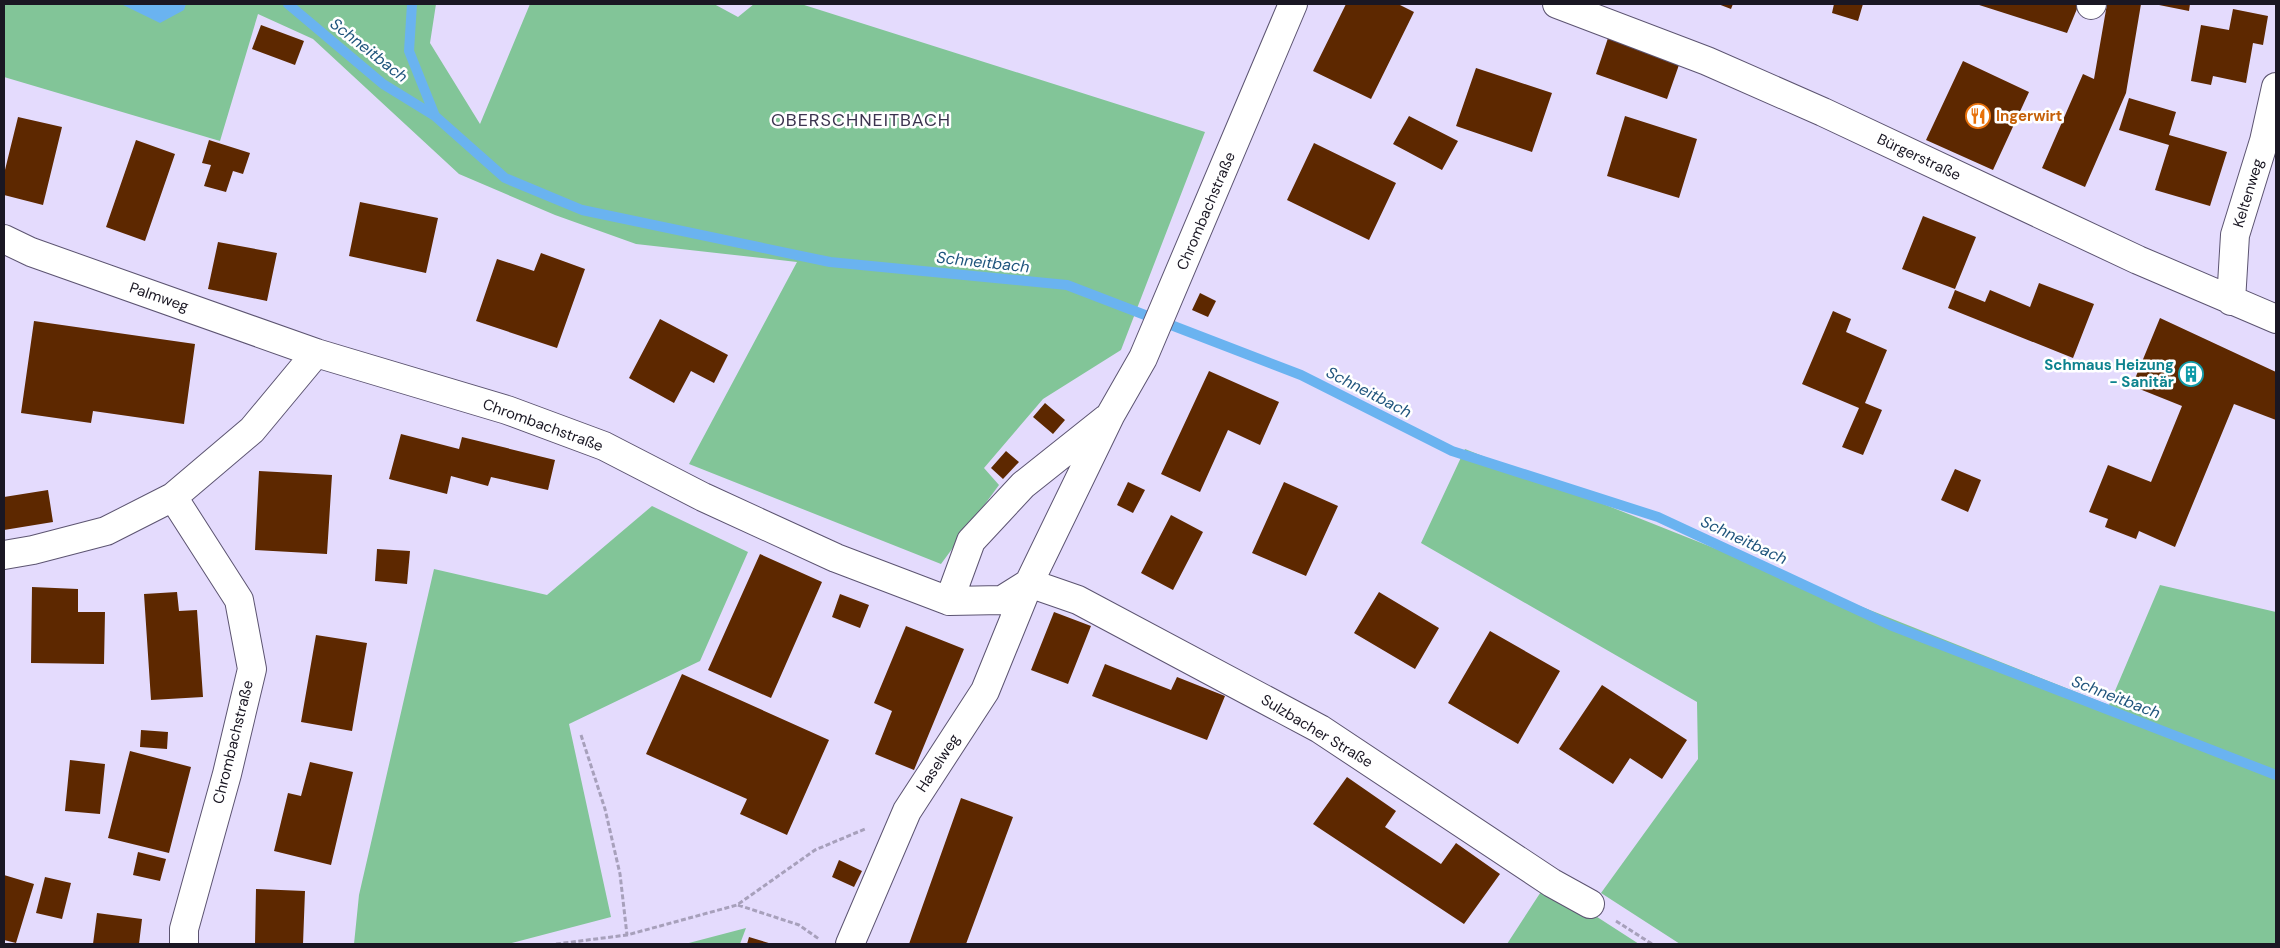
<svg xmlns="http://www.w3.org/2000/svg" width="2280" height="948" font-family="'DM Sans',sans-serif">
<style>
.green{fill:#82c598}
.water{fill:#6ab3f0}
.lines{fill:none;stroke-linecap:round;stroke-linejoin:round}
.stream{stroke:#6ab3f0;stroke-width:10}
.building{fill:#5d2800}
.minor-casing{stroke:#5c5471;stroke-width:30}
.path{stroke:#a7a0bb;stroke-width:3;stroke-dasharray:5 2.5;stroke-linecap:butt}
.minor{stroke:#fff;stroke-width:28}
.labels{text-anchor:middle;dominant-baseline:central;stroke-width:5;stroke-linejoin:round;paint-order:stroke}
.food-label{font-size:15px;font-weight:bold;fill:#c56008;stroke:#fff;text-anchor:start}
.street-label{font-size:15px;fill:#1a1723;stroke:#fff}
.culture-label{font-size:15px;font-weight:bold;fill:#0d838f;stroke:#fff;text-anchor:end}
.water-label{font-size:16px;font-style:italic;fill:#20557d;stroke:#fff}
.quarter-label{font-size:18px;letter-spacing:1px;fill:#3c344f;stroke:#fff}
</style>
<rect width="100%" height="100%" fill="#e4dbfd"/>
<path class="green" d="M4,4H436L430,43L480,124L530,4H714L738,17L754,4H801L1205,132L1121,350L1043,399L984,468L999,485L941,564L689,464L797,262L636,244L555,215L459,174L313,39L258,14L220,141L4,77Z
M1465,449L2109,705L2160,585L2276,612V944H1680L1601,893L1698,759L1697,702L1421,543Z
M652,506L748,552L700,661L569,724L611,917L508,944H354L359,895L434,569L547,595Z
M1546,884L1639,944H1507Z
M746,928L740,944H685Z"/>
<path class="water" d="M121,4H186L184,10L160,23Z"/>
<g class="lines">
<path class="stream" d="M288,4L383,84L435,116
M412,4L409,51L435,116L505,178L582,210L830,262L1067,285L1301,375L1452,451L1658,517L1890,625L2276,775"/>
</g>
<path class="building" d="M1346,4H1398L1414,12L1371,99L1313,71Z
M1718,4H1733L1731,9Z
M1834,4H1863L1858,21L1832,13Z
M1976,4H2079L2067,33Z
M2107,4H2141L2126,93L2085,187L2042,168L2083,74L2094,79Z
M2154,4H2190L2189,11Z
M2233,9L2268,16L2263,45L2253,43L2246,83L2213,76L2211,85L2191,81L2201,25L2229,30Z
M261,25L304,41L295,65L252,49Z
M1608,38L1680,62L1667,99L1596,74Z
M1963,61L2029,92L1993,170L1926,140Z
M1476,68L1552,93L1532,152L1456,126Z
M2129,98L2176,112L2169,135L2227,152L2210,206L2155,190L2169,145L2119,130Z
M1409,116L1458,141L1442,170L1393,144Z
M1625,116L1697,139L1679,198L1607,176Z
M18,117L62,127L43,205L4,195V174Z
M136,140L175,154L145,241L106,227Z
M209,140L250,153L243,174L233,171L226,192L204,186L211,165L202,163Z
M1314,143L1396,183L1369,240L1287,200Z
M360,202L438,218L426,273L349,256Z
M1923,216L1976,237L1955,289L1902,269Z
M218,242L277,253L267,301L208,289Z
M541,253L585,269L557,348L476,321L497,259L534,271Z
M2039,283L2094,304L2073,358L1948,308L1955,290L1985,302L1990,290L2030,307Z
M1200,293L1216,301L1208,317L1192,310Z
M1833,311L1851,319L1846,332L1887,350L1865,403L1882,410L1863,455L1842,447L1859,408L1802,384Z
M2160,318L2276,372V420L2234,404L2175,547L2139,531L2136,539L2105,527L2108,519L2089,512L2108,465L2151,482L2182,406L2132,386Z
M660,319L728,355L714,383L691,371L674,403L629,378Z
M34,321L195,344L184,424L93,411L91,423L21,413Z
M1209,371L1279,402L1260,445L1228,430L1200,492L1161,474Z
M1045,403L1065,420L1053,434L1033,417Z
M401,434L459,449L462,437L555,460L548,490L491,477L488,486L451,476L447,494L389,479Z
M1006,451L1019,462L1003,479L991,468Z
M1955,469L1981,480L1968,512L1941,500Z
M259,471L332,475L327,554L255,550Z
M1128,482L1145,490L1133,513L1117,505Z
M1284,482L1338,506L1306,576L1252,553Z
M48,490L53,522L4,530V497Z
M1171,515L1203,532L1173,590L1141,573Z
M377,549L410,551L407,584L375,581Z
M760,554L822,582L771,698L708,670Z
M32,587L78,589V612H105L104,664L31,663Z
M177,592L179,611L197,610L203,697L151,700L144,594Z
M1379,592L1439,628L1415,669L1354,633Z
M840,594L869,605L860,628L832,617Z
M1054,612L1091,626L1068,684L1031,670Z
M906,626L964,649L914,770L875,754L892,711L874,703Z
M1490,631L1560,671L1518,744L1448,703Z
M316,635L367,643L352,731L301,722Z
M1105,664L1171,690L1177,677L1225,696L1207,740L1092,696Z
M682,674L829,740L787,835L740,814L747,799L646,754Z
M1602,685L1687,740L1662,779L1630,758L1613,784L1559,749Z
M141,730L168,732L167,749L140,747Z
M130,751L191,767L169,853L108,838Z
M70,760L105,764L100,814L65,811Z
M310,762L353,772L331,865L274,851L288,793L301,796Z
M1347,777L1396,811L1385,827L1441,864L1456,843L1500,874L1464,924L1313,824Z
M961,798L1013,817L966,944H909Z
M138,852L166,859L160,881L133,875Z
M839,860L862,871L854,887L832,877Z
M4,875L34,884L16,943L4,940Z
M45,877L71,883L62,919L36,913Z
M256,889L305,891L303,944H255Z
M97,913L142,919L139,944H93Z
M749,937L772,944H747Z"/>
<g class="lines">
<defs>
<path id="minor" d="M1557,4L1707,61L1823,112L2138,260L2276,319
M2091,5L2092,4
M4,239L31,252L316,353L507,410L604,446L703,497L836,558L949,601L1002,600L1029,583L1111,414L1143,358L1293,4
M2231,301L2235,235L2264,141L2276,87
M173,497L239,600L252,669L227,774L184,929V944
M4,555L33,550L106,531L173,497L252,430L316,353
M949,601L971,541L1023,485L1106,419
M850,944L907,811L985,691L1029,583L1078,600L1320,729L1552,883L1590,904"/>
</defs>
<use href="#minor" class="minor-casing"/>
<path class="path" d="M581,735L605,809L620,874L627,935
M738,905L799,925L819,939
M1616,921L1652,944
M556,944L627,935L737,905L815,850L865,829"/>
<use href="#minor" class="minor"/>
</g>
<defs>
<symbol id="restaurant-ring" viewBox="-11 -11 22 22"><circle r="9.5" fill="#fff" stroke="#e8710a" stroke-width="1.5"/><path d="M-5-6h1v4h1v-4h1v4h1v-4h1v5L-1.5 .5V6h-2V.5L-5-1ZM5-6V6H3V1.5H1.5Q1.5-4 5-6Z" fill="#e8710a"/></symbol>
<symbol id="building-ring" viewBox="-11 -11 22 22"><circle r="9.5" fill="#fff" stroke="#0f9aa8" stroke-width="1.5"/><path d="M-4-6H4V6H1V3H-1V6H-4ZM-2.5-4.3h1.7v1.8h-1.7ZM.8-4.3h1.7v1.8H.8ZM-2.5-1h1.7V.8h-1.7ZM.8-1h1.7V.8H.8Z" fill="#0f9aa8"/></symbol>
</defs>
<g fill-rule="evenodd">
<use href="#restaurant-ring" x="1964" y="102" width="28" height="28"/>
<use href="#building-ring" x="2177" y="360" width="28" height="28"/>
</g>
<g class="labels">
<g class="food-label">
<text x="1996" y="116">Ingerwirt</text>
</g>
<g class="street-label">
<text transform="translate(1919 157) rotate(25)">Bürgerstraße</text>
<text transform="translate(2248 193) rotate(-73)">Keltenweg</text>
<text transform="translate(1206 211) rotate(-67)">Chrombachstraße</text>
<text transform="translate(159 297) rotate(19)">Palmweg</text>
<text transform="translate(543 425) rotate(20)">Chrombachstraße</text>
<text transform="translate(1317 731) rotate(31)">Sulzbacher Straße</text>
<text transform="translate(233 742) rotate(-76)">Chrombachstraße</text>
<text transform="translate(938 763) rotate(-57)">Haselweg</text>
</g>
<g class="culture-label">
<text x="2174" y="365">Schmaus Heizung<tspan x="2174" dy="17">- Sanitär</tspan></text>
</g>
<g class="water-label">
<text transform="translate(369 50) rotate(38)">Schneitbach</text>
<text transform="translate(983 262) rotate(6)">Schneitbach</text>
<text transform="translate(1369 392) rotate(27)">Schneitbach</text>
<text transform="translate(1744 540) rotate(25)">Schneitbach</text>
<text transform="translate(2116 697) rotate(21)">Schneitbach</text>
</g>
<g class="quarter-label">
<text x="861" y="120">OBERSCHNEITBACH</text>
</g>
</g>
<rect width="2280" height="948" fill="none" stroke="#1a1723" stroke-width="10"/>
</svg>
